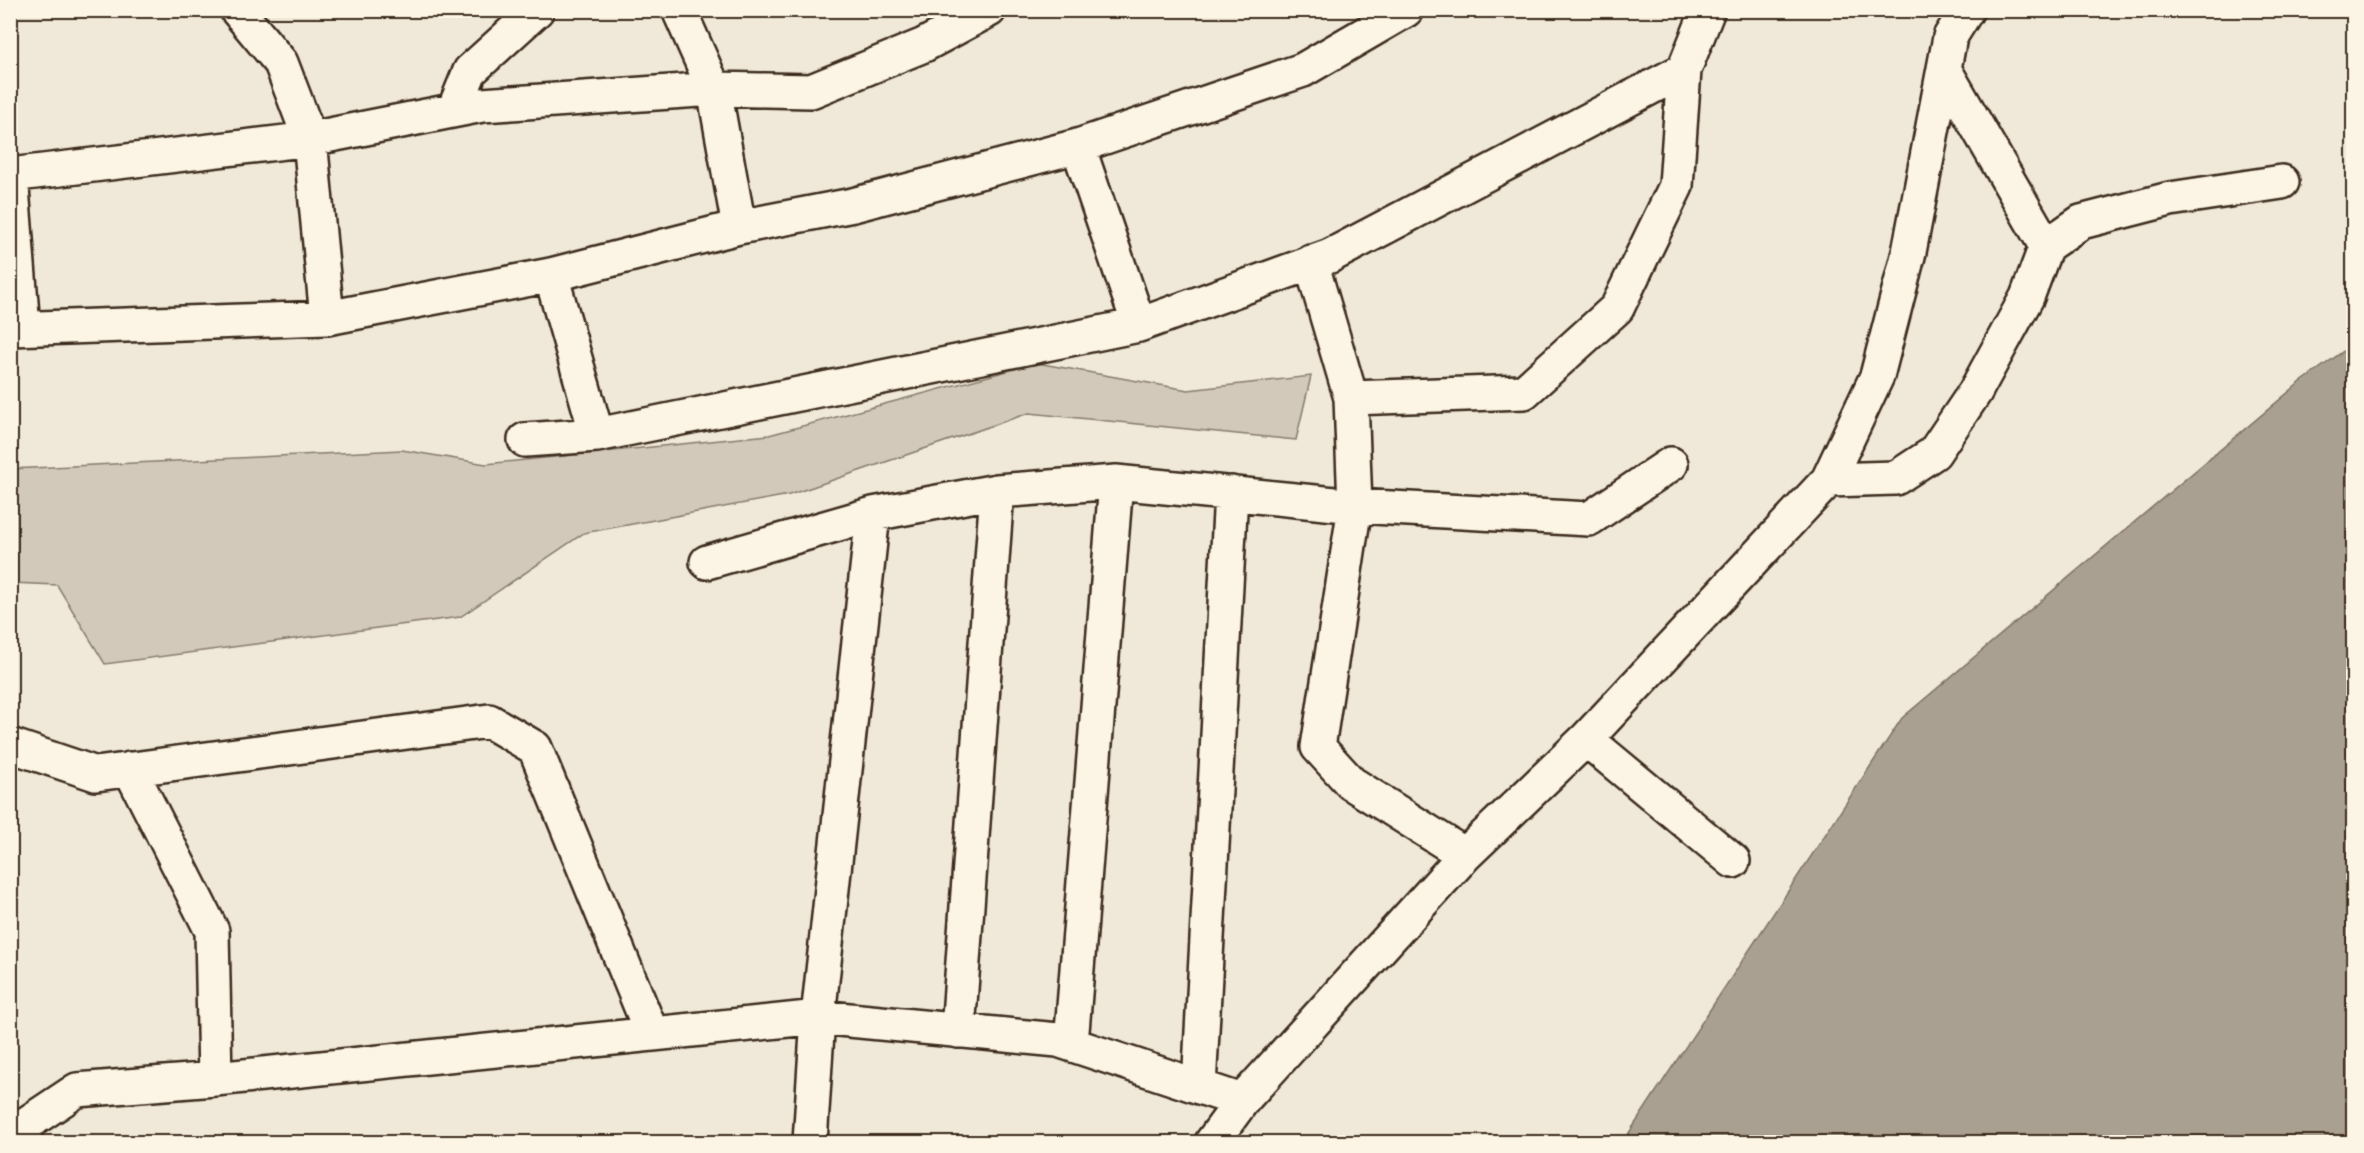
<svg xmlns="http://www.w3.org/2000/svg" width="2364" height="1153" font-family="'Playpen Sans',sans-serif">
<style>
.green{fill:#d2c9ba;stroke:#867a6c;stroke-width:1.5}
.water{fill:#aaa091;stroke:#7e7163;stroke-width:1.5}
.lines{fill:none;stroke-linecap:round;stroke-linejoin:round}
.minor-casing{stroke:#3b2a1e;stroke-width:38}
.minor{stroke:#fcf5e5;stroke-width:33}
</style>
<rect width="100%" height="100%" fill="#f0e9d9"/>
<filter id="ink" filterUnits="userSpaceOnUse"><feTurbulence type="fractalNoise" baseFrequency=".0167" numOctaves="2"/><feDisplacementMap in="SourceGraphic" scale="12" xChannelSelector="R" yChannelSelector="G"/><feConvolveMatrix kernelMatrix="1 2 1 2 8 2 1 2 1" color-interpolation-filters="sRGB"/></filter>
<g filter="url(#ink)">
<path class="green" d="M1037,363L1188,390L1311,376L1296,440L1029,413L789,495L584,533L460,617L105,664L57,585L11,583V469L402,450L486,464L769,435Z"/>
<path class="water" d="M2353,344V1142H1623L1902,718L2297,385Z"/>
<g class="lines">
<defs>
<path id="minor" d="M237,10L281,63L310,139L327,318
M679,10L714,89L739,227
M454,110L470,71L537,10
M1078,146L1139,325
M10,175L310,139L482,105L714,89L811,91L924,45L989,10
M11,175L23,328
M2046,246L2081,222L2170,199L2282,182
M1311,262L1351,398L1355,506L1318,747L1351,783L1465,855
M551,275L597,435
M10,329L327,318L551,275L739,227L853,205L1078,146L1303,70L1406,10
M1351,398L1524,392L1617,308L1676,186L1684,70L1708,10
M525,440L597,435L1139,325L1330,256L1684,70
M1828,480L1896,478L1934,453L1975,392L2027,297L2046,246L1944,69
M707,562L873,514L997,491
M1586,739L1733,861
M10,745L96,774L489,721L535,748L652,1034
M130,769L212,931L215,1079
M958,1031L997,491L1116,482L1355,506L1589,519L1671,464
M1071,1044L1116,482
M1199,1087L1231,493
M26,1142L14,1132L77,1090L215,1079L818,1017L1058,1040L1242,1101
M810,1142L818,1017L873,514
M1212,1142L1242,1101L1465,855L1586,739L1828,480L1877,376L1909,252L1950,37L1967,10"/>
</defs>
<use href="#minor" class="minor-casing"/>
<use href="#minor" class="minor"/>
</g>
</g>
<rect width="2364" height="1153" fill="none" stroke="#fcf5e5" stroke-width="36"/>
<rect x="18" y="18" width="2328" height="1117" fill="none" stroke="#3b2a1e" stroke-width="2" filter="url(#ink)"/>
</svg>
